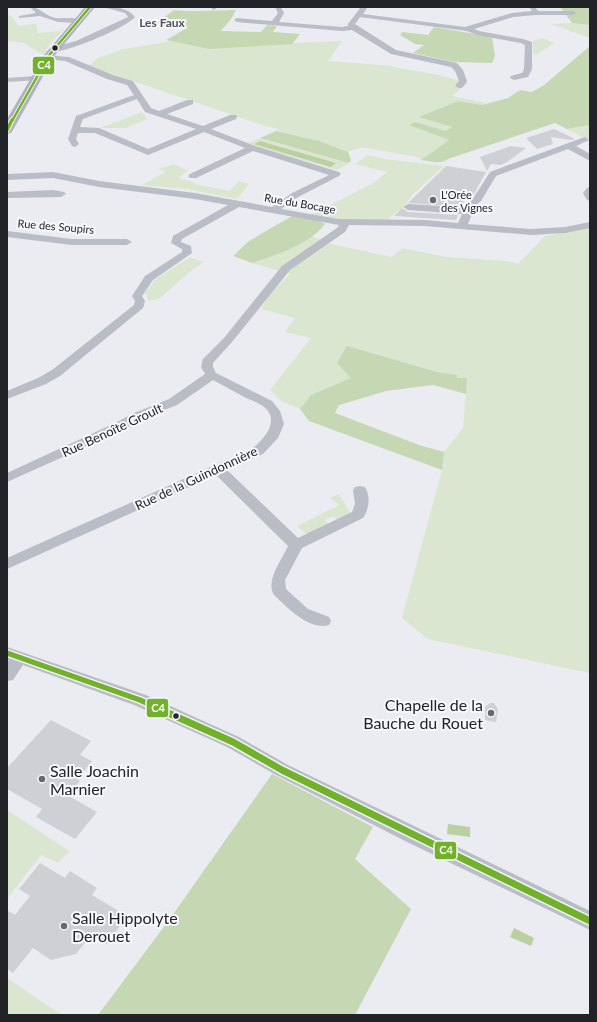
<svg xmlns="http://www.w3.org/2000/svg" width="597" height="1022" font-family="Lato,sans-serif">
<style>
.green{fill:#dae6cf}
.forest{fill:#c6d7b3}
.water{fill:#bbd0a1}
.building{fill:#cfd0d3}
.lines{fill:none;stroke-linecap:round;stroke-linejoin:round}
.street{fill:#babcc6;fill-rule:evenodd}
.secondary{fill:#b0b3be;fill-rule:evenodd}
.bus-1-far3-casing{stroke:#f7f8fe;stroke-width:4}
.bus-1-far2-casing{stroke:#f7f8fe;stroke-width:5.5}
.bus-1-far1-casing{stroke:#f7f8fe;stroke-width:8}
.bus-1-casing{stroke:#f7f8fe;stroke-width:10}
.bus-1-far3{stroke:#72b12a;stroke-width:2.5}
.bus-1-far2{stroke:#72b12a;stroke-width:3.5}
.bus-1-far1{stroke:#72b12a;stroke-width:5.5}
.bus-1{stroke:#72b12a;stroke-width:7}
.bus-dot{fill:#222327;stroke:#f7f8fe;stroke-width:1.5}
.poi-dot{fill:#68696e;stroke:#f7f8fe;stroke-width:1.5}
.labels{text-anchor:middle;dominant-baseline:central;stroke-width:4;stroke-linejoin:round;paint-order:stroke}
.far-poi-label{font-size:11px;fill:#222327;stroke:#f7f8fe;text-anchor:start}
.far-street-label{font-size:11px;fill:#222327;stroke:#f7f8fe}
.far-neighbourhood-label{font-size:12px;font-weight:bold;fill:#4f5158;stroke:#f7f8fe}
.street-label{font-size:13px;fill:#222327;stroke:#f7f8fe}
.near-poi-label{font-size:16px;fill:#222327;stroke:#f7f8fe;text-anchor:start}
.line-badge{stroke:#f7f8fe;stroke-width:1.5}
.badge-label{font-size:11px;text-anchor:middle;font-weight:bold;fill:#fff}
</style>
<rect width="100%" height="100%" fill="#ebecf1"/>
<path class="green" d="M7,12L19,26L48,22L36,24L38,33L60,31V30L64,29L48,46L46,51H48L45,56L24,43L7,41Z
M572,23L590,25V38L551,24Z
M543,38L554,43L537,55L533,54V41Z
M172,41L209,49L250,45L342,41L328,61L393,66V67L435,74L468,83L452,96L486,103L482,105L458,101L420,117L452,127L446,131L415,122L409,125L449,140L421,160L417,157L361,147L348,152L319,141L276,131L279,129L262,125L89,66L98,58L123,49Z
M142,112L147,119L126,128H100Z
M590,125V141L567,129Z
M260,138L349,163L337,170L246,144Z
M368,155L385,159L444,166L414,193L405,205L386,221H353L309,216L375,182L387,172L355,164Z
M174,164L188,171L178,178L196,183L195,184L229,191L239,181L249,184L237,199L187,189L142,185L166,172L159,169Z
M590,228V673L428,639L402,618L442,470L444,452L463,428L467,379L457,378V375L437,372L352,378L311,395L300,409L281,401L270,390L311,338L285,332L295,318L261,309L270,294L290,274L252,263C272,257 295,249 312,236L331,244L392,257L402,248L446,257L506,261L518,264L545,236Z
M190,257L203,262L185,276L159,299L148,301L147,295L142,292L145,293L155,280Z
M339,494L351,514L338,520L333,516L325,520L329,524L307,535L297,526L339,505L330,498Z
M7,810L69,851L58,863L41,855L7,899Z
M7,978L62,1015H7Z"/>
<path class="forest" d="M560,7H590V25L572,23Z
M174,10C195,12 215,10 236,10L231,19L221,31L261,32L267,25L277,26L273,32L300,34L292,44L209,49L166,40L187,28L155,24Z
M434,27L492,37L495,56L492,63L455,62L413,53L424,45L415,44L400,35L402,32L428,35Z
M590,46V125L567,129L555,123L448,159C441,165 429,161 421,160L449,140L409,125L415,122L446,131L452,127L419,117L458,101L482,105L508,98L520,90L532,92L544,85Z
M276,131L319,141L348,152L351,160L349,163L260,138Z
M292,216L317,220L325,224C309,245 276,255 252,263L233,256L249,241Z
M347,346L437,372L457,375V378H467L466,394L433,385L386,391L339,405L335,413L419,445L444,452L442,470L309,421L300,409L311,395L351,378L337,363Z
M272,774L373,827L355,859L411,909L355,1015H98L169,920Z"/>
<path class="water" d="M260,141L336,163L331,167L254,144Z
M448,824L470,827V837L447,834Z
M514,928L534,938L531,946L510,937Z"/>
<path class="building" d="M554,129L575,139L571,140L551,137L553,144L537,149L526,138Z
M511,146L526,148L507,162L501,165L491,164L487,171L480,157Z
M446,166L486,172L474,194L467,193L462,207L408,203Z
M402,208L408,212L458,215L456,220L394,216Z
M490,703H494L498,709L496,722L485,720V707Z
M51,720L91,741L80,755L92,761L78,779L80,781L67,795L97,812L75,839L36,817L42,809L7,789V768Z
M40,863L65,878L70,871L97,888L92,895L127,916L107,944L91,935L76,954L51,960L33,948L13,973L7,969V910L15,915L30,896L19,889Z"/>
<g class="lines">
<path class="street" d="M30,7C40,7 45,16 56,18C63,19 74,16 80,21L77,23L58,22L40,16L19,18V16L36,13Z
M103,7C115,7 127,7 135,17C126,28 64,54 50,52V48L76,41L128,17L125,13Z
M211,7H218L214,10L212,9Z
M275,7H281L284,13L279,22L342,27L348,26V24L361,7L367,8L363,14L465,27L512,13L532,11L529,7H535L538,11H573L576,13L573,15H536L513,17L474,29L479,31L523,39L532,42V69L528,77L514,80L510,78L511,76L522,73L524,69L525,45L521,43L477,35L467,31L360,17L355,24L396,50L457,63L463,70L467,81L462,88H459L455,86L459,81L455,71L451,67L391,54L352,30L342,31L237,22L234,20L237,18L272,21L278,13Z
M46,55L69,57L113,75L133,81L151,108L159,111L187,100H193V104L167,114L203,126L230,115H236L237,117L236,119L211,129L255,146L339,172L341,174L339,176L298,197L281,209L338,219L425,220L458,223L462,214L408,210L403,207L408,204L456,207L464,209L468,203L474,197L490,172L582,138L585,137L589,140L576,146L590,154V161L568,149L496,176L481,201L475,206L468,224L531,229L565,227L590,222V228L565,233L531,235L425,226L349,225L345,232L290,270L232,342L213,363V367L216,373L272,401L280,411L284,424L278,438L263,454L227,470L298,538L352,512L355,504L353,490L355,487L360,486L365,487C371,497 369,509 363,518L302,548L285,580L286,589L308,609L329,617L331,621L329,625C309,631 287,607 274,595C265,580 282,560 288,546L216,475L7,569V558L253,448C265,438 281,420 263,406C258,403 252,400 246,398C235,392 224,386 213,380L177,405L142,419L123,430L7,482V473L113,424L134,413L169,399L205,374L201,367L203,359L224,338L282,266L337,228L339,225L239,207L182,239L181,242L191,246L192,253L153,280L142,296L145,301L143,308L60,376L46,384L7,399V391L38,378L52,370L134,305L135,301L132,296L145,276L182,252V249L171,243L173,236L228,205L195,199L99,187L53,178L7,180V174L53,172L99,181L195,193L272,207L292,193L329,175L253,151L196,178H190L188,176L190,174L245,148L204,132L148,155L95,133H78L76,139L79,144L75,147L72,146L68,139L76,116L134,95L127,85L107,79L65,61L46,59ZM137,99L145,112L196,129L148,149L99,128L80,127L83,119Z
M36,76L40,78L39,80L7,82V78Z
M590,187V201L587,200L583,193L587,188Z
M53,190L64,192L66,194L61,197L7,198V192Z
M7,231L72,239H127L132,242L127,245H72L7,237Z
M7,647L146,695L239,737L288,765L590,911V930L407,842L276,775L227,747L134,705L23,665L13,680L7,681V662L9,660L7,659Z"/>
<path class="secondary" d="M85,7H95L55,55L13,130L11,133L7,134V119L45,54Z"/>
<defs>
<path id="bus-1-far3" d="M12,121L50,54L90,7"/>
<path id="bus-1-far2" d="M7,130L12,120"/>
<path id="bus-1-far1" d="M7,653L140,700L168,713"/>
<path id="bus-1" d="M166,712L233,742L282,770L590,921"/>
</defs>
<use href="#bus-1-far3" class="bus-1-far3-casing"/>
<use href="#bus-1-far2" class="bus-1-far2-casing"/>
<use href="#bus-1-far1" class="bus-1-far1-casing"/>
<use href="#bus-1" class="bus-1-casing"/>
<use href="#bus-1-far3" class="bus-1-far3"/>
<use href="#bus-1-far2" class="bus-1-far2"/>
<use href="#bus-1-far1" class="bus-1-far1"/>
<use href="#bus-1" class="bus-1"/>
</g>
<g class="bus-dot">
<circle cx="55" cy="48" r="3.5"/>
<circle cx="176" cy="716" r="3.5"/>
</g>
<g class="poi-dot">
<circle cx="433" cy="200" r="4"/>
<circle cx="491" cy="713" r="4"/>
<circle cx="42" cy="779" r="4"/>
<circle cx="64" cy="926" r="4"/>
</g>
<g class="labels">
<g class="far-poi-label">
<text x="441" y="194">L'Orée<tspan x="441" dy="13">des Vignes</tspan></text>
</g>
<g class="far-street-label">
<text transform="translate(300 203) rotate(10)">Rue du Bocage</text>
<text transform="translate(56 226) rotate(5)">Rue des Soupirs</text>
</g>
<g class="far-neighbourhood-label">
<text x="162" y="22">Les Faux</text>
</g>
<g class="street-label">
<text transform="translate(112 430) rotate(-25)">Rue Benoîte Groult</text>
<text transform="translate(196 478) rotate(-25)">Rue de la Guindonnière</text>
</g>
<g class="near-poi-label">
<text x="483" y="704" text-anchor="end">Chapelle de la<tspan x="483" dy="18">Bauche du Rouet</tspan></text>
<text x="50" y="770">Salle Joachin<tspan x="50" dy="18">Marnier</tspan></text>
<text x="72" y="917">Salle Hippolyte<tspan x="72" dy="18">Derouet</tspan></text>
</g>
</g>
<g class="line-badge">
<rect x="32" y="56" width="23" height="19" rx="4" fill="#72b12a"/>
<rect x="146" y="698" width="23" height="20" rx="4" fill="#72b12a"/>
<rect x="434" y="841" width="23" height="19" rx="4" fill="#72b12a"/>
</g>
<g class="badge-label">
<text x="44" y="69">C4</text>
<text x="158" y="712">C4</text>
<text x="446" y="854">C4</text>
</g>
<rect width="597" height="1022" fill="none" stroke="#222327" stroke-width="16"/>
</svg>
